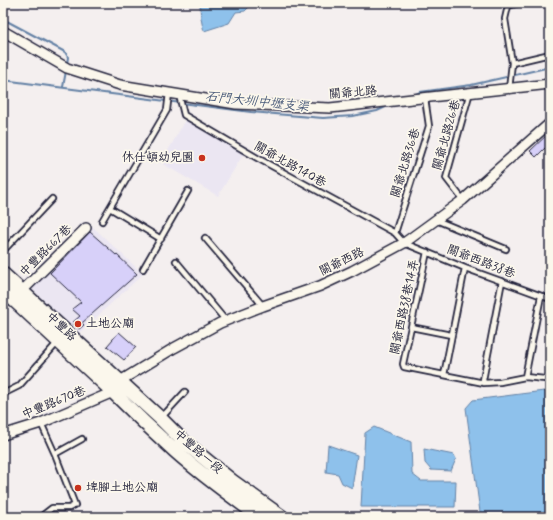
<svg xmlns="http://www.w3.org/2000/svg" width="553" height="520" font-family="Mynerve,'LXGW WenKai TC',sans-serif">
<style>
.built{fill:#ebe6f2}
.water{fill:#8ec1eb;stroke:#6381a5}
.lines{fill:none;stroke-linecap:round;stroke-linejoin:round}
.stream{stroke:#6381a5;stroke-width:2}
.building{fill:#d7d0f9;stroke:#22223b}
.lane-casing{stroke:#22223b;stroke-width:8}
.street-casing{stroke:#22223b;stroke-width:12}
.secondary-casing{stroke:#22223b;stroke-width:16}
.lane{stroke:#fbf7ec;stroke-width:4.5}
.street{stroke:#fbf7ec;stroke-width:9}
.secondary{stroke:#fbf7ec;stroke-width:13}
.poi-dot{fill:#c8321e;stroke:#fbf7ec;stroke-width:1.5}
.labels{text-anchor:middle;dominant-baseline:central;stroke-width:3.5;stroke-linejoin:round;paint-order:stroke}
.street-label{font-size:12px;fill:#22223b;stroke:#fbf7ec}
.poi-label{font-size:12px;fill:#22223b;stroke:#fbf7ec;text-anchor:start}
.water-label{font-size:13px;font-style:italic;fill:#485a79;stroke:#fbf7ec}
</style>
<rect width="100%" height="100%" fill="#f4efef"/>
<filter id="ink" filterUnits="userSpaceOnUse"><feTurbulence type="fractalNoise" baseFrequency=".025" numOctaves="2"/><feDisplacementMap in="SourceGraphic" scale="8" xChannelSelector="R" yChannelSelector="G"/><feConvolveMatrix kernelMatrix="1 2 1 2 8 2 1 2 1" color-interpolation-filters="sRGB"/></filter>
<g filter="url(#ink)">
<path class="built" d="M186,119L244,153L218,196L161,163Z
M92,226L143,274L79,333L31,288Z"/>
<path class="water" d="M200,3H247L249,7L245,11L236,12L229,23L204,31C201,22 200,12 200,3Z
M544,391L550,393V512H480L466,408L473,400Z
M374,427L411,442L412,474L421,481H456L455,507H361L365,433Z
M328,445L357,455L352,488L342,483L338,474L326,472Z
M424,449L454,455L456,459L451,471L431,470L425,463Z"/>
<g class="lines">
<path class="stream" d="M3,19L65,52L68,57L67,64
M3,80L251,112L323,118L353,116L377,111L390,105
M63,87L66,71
M414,95L420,92L471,85L550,67"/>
</g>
<path class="building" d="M550,132V147L546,150L545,148L536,157L530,151Z
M90,232L116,255V254L137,274L82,323L84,325L79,329L72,323L80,316L72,309L81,302L50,273Z
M119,332L136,347L124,360L107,346Z"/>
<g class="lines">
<defs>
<path id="lane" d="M512,63L505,19L508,6L519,3
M509,89L512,63L550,54
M179,95L184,115L259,159L395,233L404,243L414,247L465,268L550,299
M463,200L446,178L470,92
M110,208L161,239
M436,220L506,249
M102,221L167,110L169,93
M395,233L429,126L425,98
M205,238L263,306
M3,251L52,199
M427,252L403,364L404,367L484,383L500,382L525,377L545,379L550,377
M176,261L226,321
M143,269L188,191
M411,327L451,335
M444,375L465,268
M525,377L541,296
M484,383L483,380L502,281
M3,394L19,386L58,342
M162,417L185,392
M41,423L55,454L75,505L69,508H52L43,515
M55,454L82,439"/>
<path id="street" d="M3,31L67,68L120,85L236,104L330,108L550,84
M22,291L86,228
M3,435L9,433L41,423L113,392L120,381L174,348L220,323L263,306L320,286L352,271L404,243L463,200L550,123"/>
<path id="secondary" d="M3,274L161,419L184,442L232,481L282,517
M3,290L113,392C133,412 154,432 175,451C202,475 231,496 260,517"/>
</defs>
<use href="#lane" class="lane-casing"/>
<use href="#street" class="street-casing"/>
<use href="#secondary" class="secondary-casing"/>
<use href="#lane" class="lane"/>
<use href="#street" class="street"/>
<use href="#secondary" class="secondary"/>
</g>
</g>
<g class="poi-dot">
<circle cx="202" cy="158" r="4"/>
<circle cx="78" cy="324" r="4"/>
<circle cx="78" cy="488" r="4"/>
</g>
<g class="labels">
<g class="street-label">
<text transform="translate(353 93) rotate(-5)">關爺北路</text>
<text transform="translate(447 135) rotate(-74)">關爺北路26巷</text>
<text transform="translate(406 163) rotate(-73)">關爺北路36巷</text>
<text transform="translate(290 165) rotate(29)">關爺北路140巷</text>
<text transform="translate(46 251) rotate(-45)">中豐路667巷</text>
<text transform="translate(342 262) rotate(-26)">關爺西路</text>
<text transform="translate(481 262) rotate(21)">關爺西路38巷</text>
<text transform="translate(405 307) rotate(-78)">關爺西路38巷14弄</text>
<text transform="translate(61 327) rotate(43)">中豐路</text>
<text transform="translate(54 403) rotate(-22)">中豐路670巷</text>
<text transform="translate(198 452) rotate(41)">中豐路一段</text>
</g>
<g class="poi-label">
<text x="194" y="158" text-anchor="end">休仕頓幼兒園</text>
<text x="86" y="324">土地公廟</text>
<text x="86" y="488">埤腳土地公廟</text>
</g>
<g class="water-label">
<text transform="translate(257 102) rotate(6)">石門大圳中壢支渠</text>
</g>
</g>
<rect width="553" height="520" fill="none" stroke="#fbf7ec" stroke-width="16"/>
<rect x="8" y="8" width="537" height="504" fill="none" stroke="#22223b" stroke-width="1.5" filter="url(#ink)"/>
</svg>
